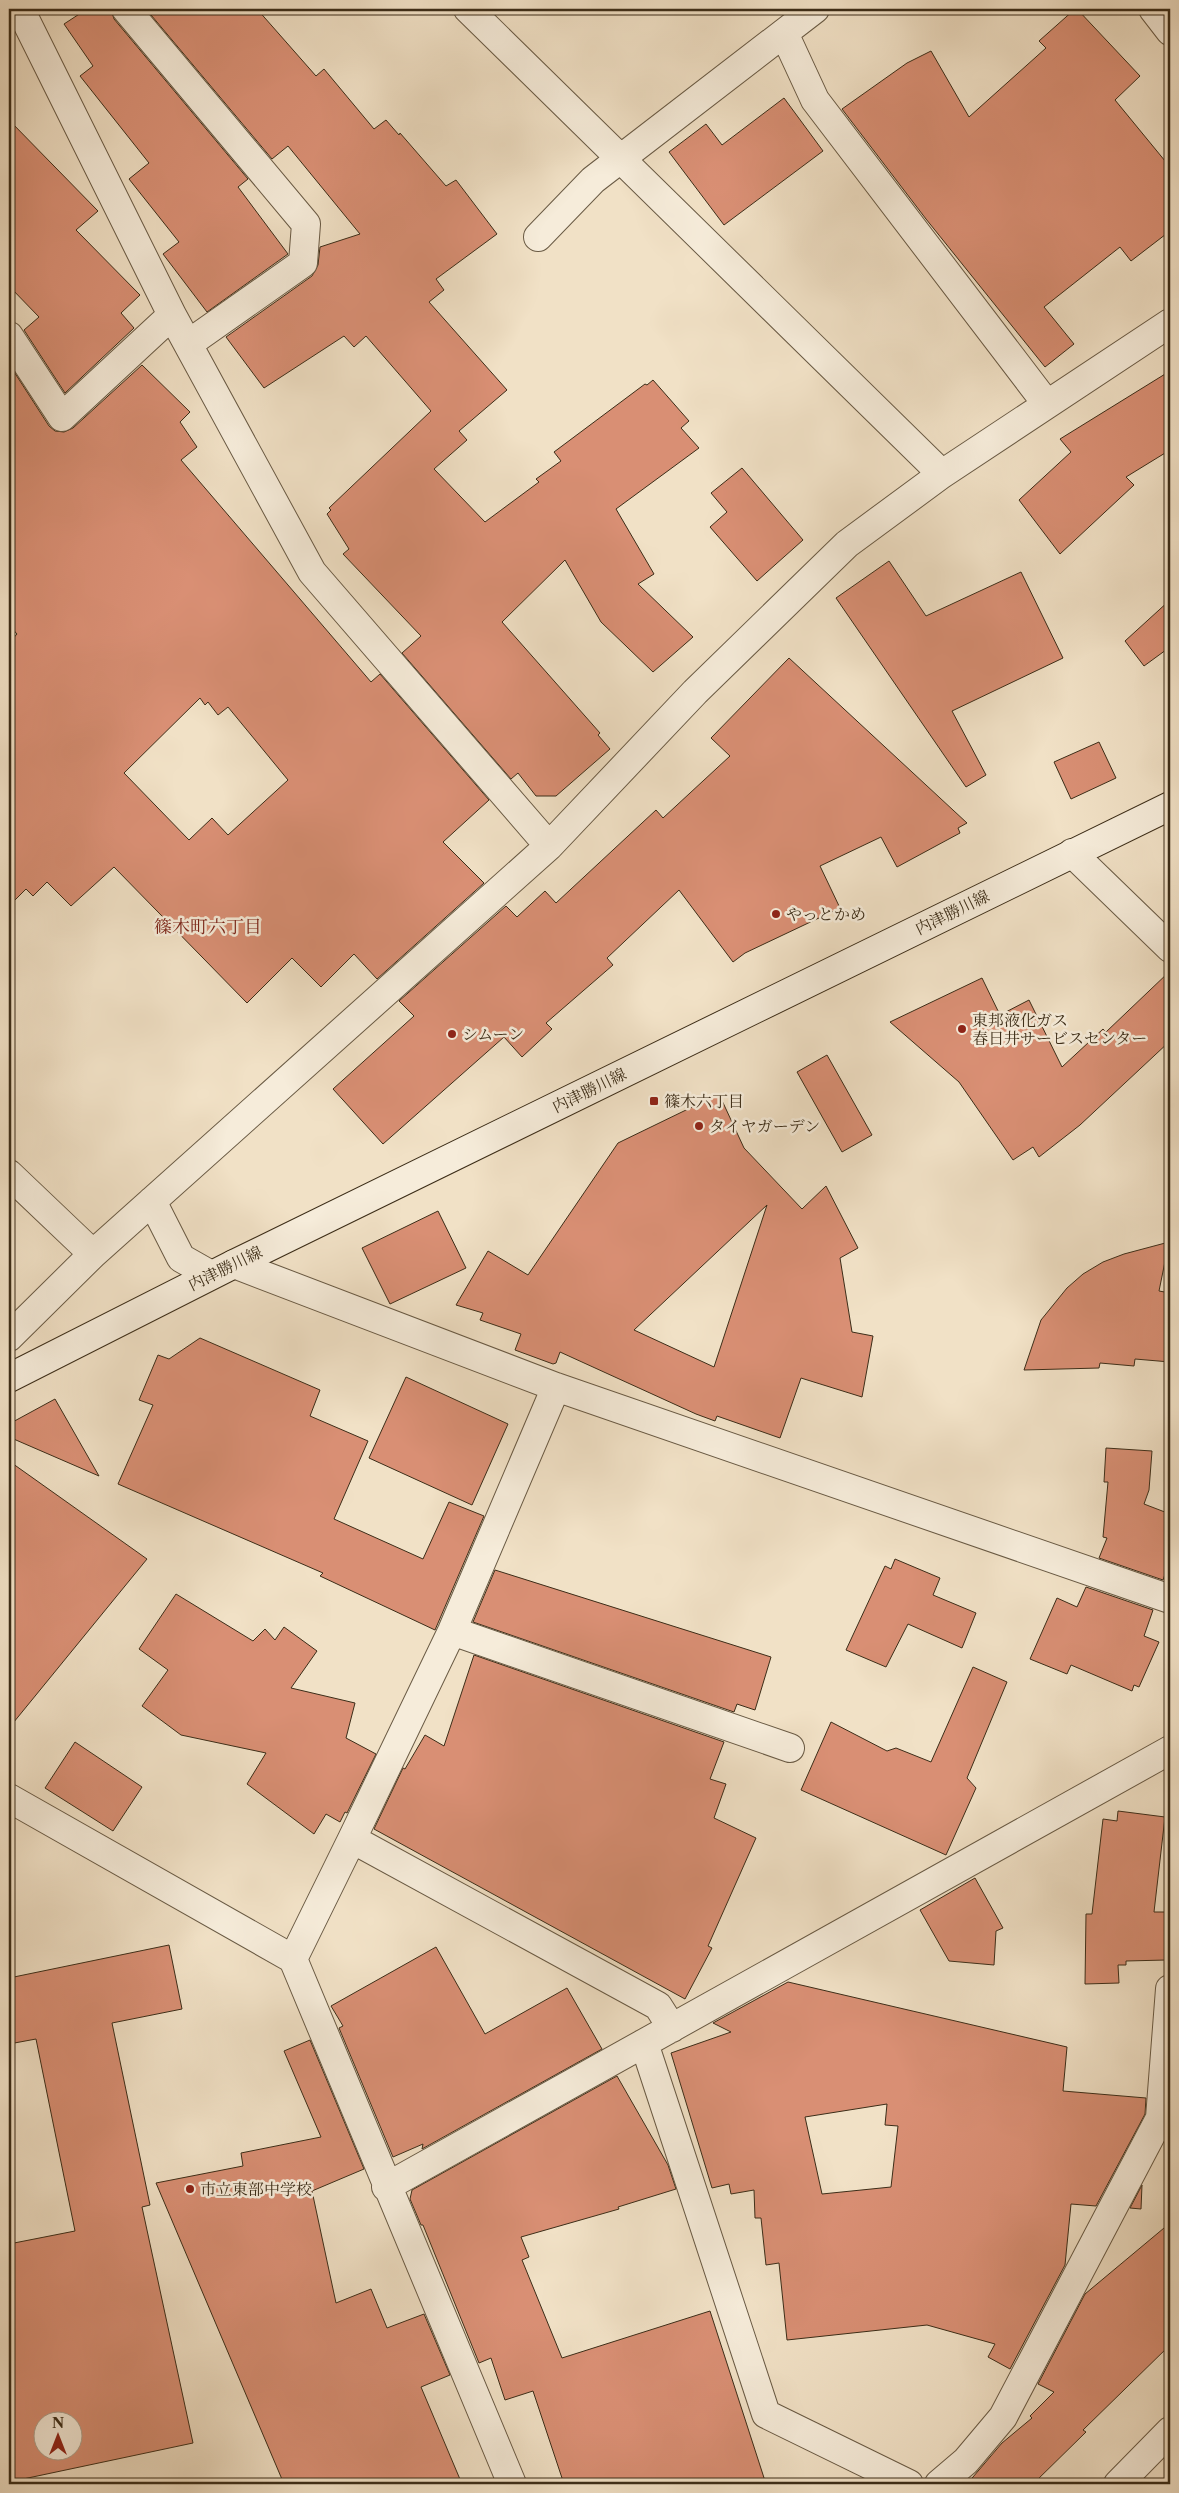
<svg xmlns="http://www.w3.org/2000/svg" width="1179" height="2493" font-family="'Libre Caslon Text','Noto Serif JP',serif">
<style>
.building{fill:#d98f74;stroke:#3c2d18;fill-rule:evenodd}
.lines{fill:none;stroke-linecap:round;stroke-linejoin:round}
.street-casing{stroke:#695a44;stroke-width:30}
.secondary-casing{stroke:#3c2d18;stroke-width:30}
.street{stroke:#f6ecda;stroke-width:28}
.secondary{stroke:#f6ecda;stroke-width:28}
.poi-dot{fill:#8f2418;stroke:#f6ecda;stroke-width:2}
.labels{text-anchor:middle;dominant-baseline:central;stroke-width:5;stroke-linejoin:round;paint-order:stroke}
.street-label{font-size:16px;fill:#3c2d18;stroke:#f6ecda}
.poi-label{font-size:16px;fill:#3c2d18;stroke:#f6ecda;text-anchor:start}
.neighbourhood-label{font-size:18px;fill:#7a1f14;stroke:#f6ecda}
</style>
<rect width="100%" height="100%" fill="#f1e1c6"/>
<filter id="stains"><feTurbulence type="fractalNoise" baseFrequency=".004" numOctaves="4"/><feColorMatrix values="0 0 0 0 .2 0 0 0 0 .09 0 0 0 0 .02 0 0 0 .5 -.17"/></filter>
<radialGradient id="worn" r=".72"><stop offset=".6" stop-color="#630" stop-opacity="0"/><stop offset="1" stop-color="#630" stop-opacity=".3"/></radialGradient>
<path class="building" d="M87,9H111L114,19L248,179L238,187L288,254L207,312L163,254L179,242L129,179L149,163L80,76L93,66L64,24Z
M146,9H257L316,76L324,69L374,129L386,120L399,135L400,133L446,186L456,180L497,234L436,279L444,290L429,302L507,390L459,431L467,440L434,469L485,522L539,482L536,479L561,461L554,452L645,384L647,385L653,380L689,421L681,428L699,448L616,509L654,574L638,584L693,637L653,672L601,622L565,560L502,622L600,733L598,735L610,749L556,796H536L518,773L511,779L402,653L421,636L343,554L349,549L327,514L331,510L329,508L431,411L366,336L354,347L344,336L264,388L226,337L312,276L318,265L320,247L360,234L288,146L272,159Z
M1075,9H1077L1140,76L1115,100L1170,167V231L1131,261L1120,247L1044,307L1074,344L1045,367L926,219L842,109L907,63L931,51L969,117L1046,48L1039,41Z
M784,98L823,151L724,225L669,152L706,124L722,145Z
M9,120L98,211L76,230L140,295L121,313L134,328L65,393L24,330L39,317L9,286Z
M9,364L49,426L55,431L64,432L73,428L142,365L190,412L180,422L197,447L181,460L371,682L380,674L489,800L443,842L484,883L377,979L354,954L321,987L292,958L247,1003L114,867L71,906L47,882L33,896L26,889L9,906V643L17,634L9,625ZM200,698L205,705L208,702L218,715L228,707L288,780L228,835L212,818L189,840L124,773Z
M1170,371V450L1126,477L1134,485L1060,554L1019,500L1071,452L1060,439Z
M742,468L803,540L757,581L710,527L727,512L711,493Z
M889,561L926,616L1021,572L1063,658L952,711L986,775L966,787L836,598Z
M1170,600V647L1144,666L1125,641Z
M789,658L967,823L958,828L960,833L897,867L881,837L820,866L840,908L745,953L733,962L679,890L607,958L613,965L546,1023L552,1029L522,1057L504,1037L383,1144L333,1089L414,1016L399,1001L506,906L517,917L545,891L556,903L656,810L663,818L730,756L711,738Z
M1099,742L1116,778L1071,799L1054,762Z
M1170,971V1041L1080,1125L1039,1157L1033,1147L1013,1160L959,1082L890,1022L982,978L1000,1015L1029,1000L1062,1067L1103,1029L1106,1032Z
M827,1055L872,1135L842,1152L797,1072Z
M719,1094L744,1148L802,1209L826,1186L858,1248L840,1258L852,1332L873,1336L862,1397L801,1378L780,1438L717,1416L715,1421L696,1414L560,1352L556,1363L553,1364L515,1350L521,1334L480,1320L483,1313L456,1305L488,1251L528,1275L618,1143ZM767,1205L714,1367L634,1330Z
M438,1211L466,1268L390,1304L362,1248Z
M1169,1242L1159,1291L1170,1293V1362L1135,1359L1134,1366L1100,1363L1099,1368L1024,1370L1041,1320L1067,1288L1083,1274L1103,1262L1124,1254Z
M200,1338L320,1390L310,1416L368,1441L334,1519L423,1559L449,1502L484,1516L435,1630L320,1576L323,1573L118,1484L153,1405L139,1400L158,1355L169,1359Z
M406,1377L508,1424L472,1505L369,1458Z
M55,1399L99,1476L9,1437V1424Z
M1106,1448L1152,1451L1149,1490L1144,1504L1170,1514V1560L1163,1580L1099,1558L1107,1538L1103,1537L1108,1482H1104Z
M9,1461L147,1559L9,1728Z
M895,1559L940,1578L933,1595L976,1613L962,1648L908,1624L886,1667L846,1650L885,1566L891,1569Z
M495,1570L771,1657L755,1710L737,1704L734,1712L473,1622Z
M1086,1587L1153,1610L1144,1636L1159,1642L1139,1687L1134,1685L1132,1691L1071,1665L1067,1674L1030,1659L1057,1598L1077,1607Z
M176,1594L253,1641L265,1629L275,1640L284,1627L317,1651L291,1688L355,1703L346,1738L376,1754L347,1813L345,1812L340,1822L326,1814L314,1834L247,1784L266,1753L181,1735L142,1706L168,1670L139,1649Z
M474,1655L724,1742L710,1779L726,1784L714,1818L756,1838L708,1946L712,1948L685,1999L374,1829L403,1768L405,1769L425,1735L444,1746Z
M973,1667L1007,1682L967,1778L976,1788L946,1855L801,1790L831,1722L887,1751L896,1748L931,1762Z
M75,1742L142,1787L113,1831L45,1788Z
M1118,1811L1165,1817L1154,1912H1165L1166,1960L1126,1961V1965H1118L1119,1983L1085,1984L1086,1914H1092L1103,1819L1117,1821Z
M975,1878L1003,1928L996,1931L994,1965L949,1961L920,1910Z
M169,1945L182,2009L112,2023L150,2205L142,2207L193,2443L9,2482V2244L75,2231L36,2039L9,2044V1978ZM42,2420H72V2450H42Z
M436,1947L485,2034L567,1988L602,2049L422,2149L423,2144L393,2157L339,2028L343,2026L331,2006Z
M788,1982L1067,2047L1063,2091L1146,2098L1145,2114L1096,2206L1071,2204L1065,2265L1010,2369L988,2357L995,2344L927,2325L787,2340L779,2263L766,2265L761,2218H755L754,2190L731,2194L729,2184L712,2188L671,2053L731,2032L713,2023ZM887,2104L885,2125L898,2126L891,2187L822,2194L805,2117Z
M310,2040L364,2169L312,2191L336,2303L371,2289L387,2328L424,2314L450,2375L421,2387L462,2484H284L156,2183L243,2166L241,2153L321,2137L284,2051Z
M617,2076L668,2165L676,2189L618,2207L619,2209L521,2237L529,2257L522,2260L562,2358L710,2311L766,2484H564L533,2391L505,2400L491,2358L479,2363L423,2225H421L410,2199L412,2190Z
M1142,2185L1141,2209L1130,2208Z
M1170,2223V2345L1083,2430L1086,2432L1033,2484H967L1002,2443L1032,2418L1030,2416L1054,2392L1038,2384L1085,2294Z"/>
<g class="lines">
<defs>
<path id="street" d="M20,9L172,315L312,572L549,846
M126,9L306,224L303,263L188,344
M468,9L942,474
M1153,9L1170,31
M784,33L815,100L1046,403
M538,237L593,180L815,9
M9,336L62,417L172,315
M1072,853L1170,948
M9,1174L93,1254
M152,1201L181,1258L211,1275
M234,1264L556,1387L1170,1599
M9,1337L93,1254L549,846L695,692L847,544L942,474L1170,323
M452,1631L790,1748
M9,1798L293,1959
M352,1839L658,2006L672,2028
M644,2043L766,2414L909,2484
M386,2187L1170,1750
M512,2484L293,1959L352,1839L452,1631L556,1387
M939,2484L966,2461L1003,2417L1160,2118L1170,1989
M1118,2484L1170,2431"/>
<path id="secondary" d="M9,1378L234,1264L1170,806"/>
</defs>
<use href="#street" class="street-casing"/>
<use href="#secondary" class="secondary-casing"/>
<use href="#street" class="street"/>
<use href="#secondary" class="secondary"/>
</g>
<g class="poi-dot">
<circle cx="776" cy="914" r="5"/>
<circle cx="962" cy="1029" r="5"/>
<circle cx="452" cy="1034" r="5"/>
<rect x="649" y="1096" width="10" height="10" rx="2.5"/>
<circle cx="699" cy="1126" r="5"/>
<circle cx="190" cy="2189" r="5"/>
</g>
<g class="labels">
<g class="street-label">
<text transform="translate(952 912) rotate(-26)">内津勝川線</text>
<text transform="translate(589 1090) rotate(-26)">内津勝川線</text>
<text transform="translate(225 1268) rotate(-26)">内津勝川線</text>
</g>
<g class="poi-label">
<text x="786" y="914">やっとかめ</text>
<text x="972" y="1020">東邦液化ガス<tspan x="972" dy="18">春日井サービスセンター</tspan></text>
<text x="462" y="1034">シムーン</text>
<text x="664" y="1101">篠木六丁目</text>
<text x="709" y="1126">タイヤガーデン</text>
<text x="200" y="2189">市立東部中学校</text>
</g>
<g class="neighbourhood-label">
<text x="208" y="927">篠木町六丁目</text>
</g>
</g>
<rect width="1179" height="2493" fill="none" stroke="#f1e1c6" stroke-width="30"/>
<rect x="10" y="10" width="1159" height="2473" fill="none" stroke="#3c2d18" stroke-width="2.5"/>
<rect x="15" y="15" width="1149" height="2463" fill="none" stroke="#3c2d18"/>
<g transform="translate(58 2436)"><circle r="24" fill="#f6ecda" stroke="#aca08c"/>
<path d="M0-4L9 19L0 12L-9 19Z" fill="#8f2418"/>
<text y="-8" font-size="14" font-weight="bold" text-anchor="middle" fill="#3c2d18">N</text>
</g>
<rect width="100%" height="100%" filter="url(#stains)"/>
<rect width="100%" height="100%" fill="url(#worn)"/>
</svg>
